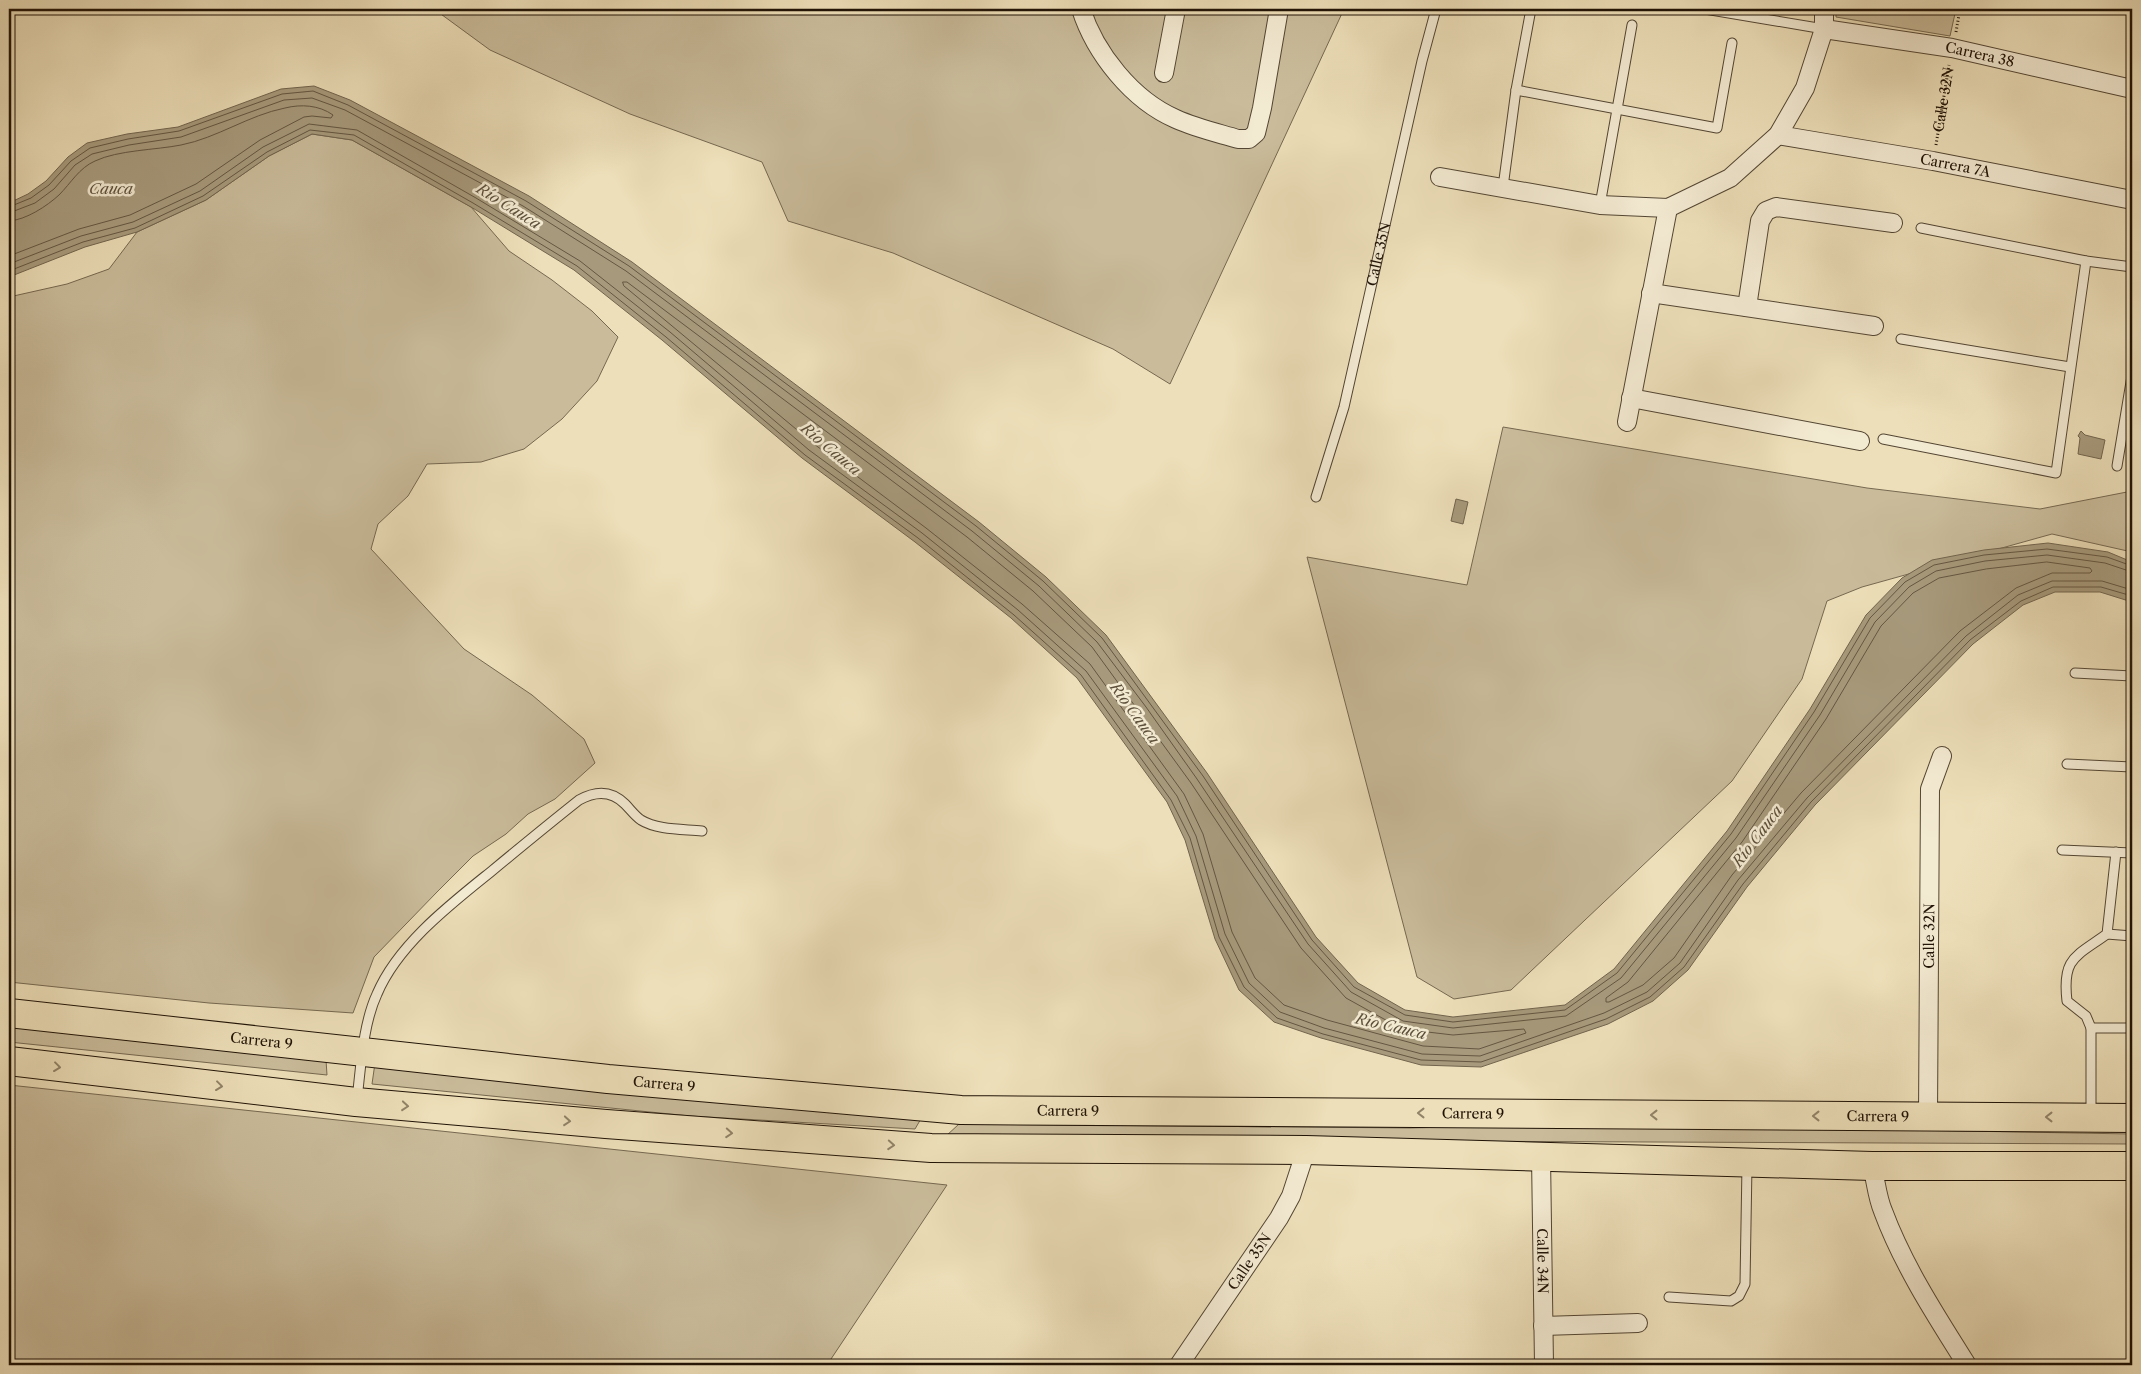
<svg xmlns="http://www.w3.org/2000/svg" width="2141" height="1374" font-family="'Libre Caslon Text',serif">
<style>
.green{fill:#cabc9b;stroke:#756850}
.water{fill:#a79a7c;stroke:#71644d}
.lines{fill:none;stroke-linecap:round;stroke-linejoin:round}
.shore{stroke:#645641;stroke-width:1}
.service-casing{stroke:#534633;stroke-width:11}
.minor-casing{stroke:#534633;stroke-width:20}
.primary-casing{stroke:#201306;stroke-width:30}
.path{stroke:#201306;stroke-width:3;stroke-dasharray:1 2.5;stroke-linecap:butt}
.service{stroke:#f3ead2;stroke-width:9}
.minor{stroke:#f3ead2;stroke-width:18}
.primary{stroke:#eddfb9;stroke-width:28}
.oneway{stroke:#918368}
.labels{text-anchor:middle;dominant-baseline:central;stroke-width:5;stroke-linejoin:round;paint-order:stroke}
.street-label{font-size:14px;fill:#201306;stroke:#f3ead2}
.water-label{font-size:15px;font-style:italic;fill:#5d503b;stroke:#f3ead2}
</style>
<rect width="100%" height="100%" fill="#eddfb9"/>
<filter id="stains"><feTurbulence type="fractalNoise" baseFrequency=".004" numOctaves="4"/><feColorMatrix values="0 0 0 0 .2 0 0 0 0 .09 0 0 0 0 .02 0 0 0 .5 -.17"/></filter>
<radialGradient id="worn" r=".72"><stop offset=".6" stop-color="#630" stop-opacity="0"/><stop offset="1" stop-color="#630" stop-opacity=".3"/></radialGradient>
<path class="green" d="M434,9H1344L1170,384L1113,349L893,253L788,221L762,162L630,114L490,50Z
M1836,9H1956L1950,36L1836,17Z
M312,134L352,140L471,207L509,251L552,280L592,311L618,337L597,381L562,419L524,449L481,462L427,464L408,496L378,524L371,549L464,649L532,695L584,739L595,763L555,799L528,814L506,834L473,856L437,892L374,957L353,1013L209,1003L9,982V297L67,284L109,269L137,232L206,200L269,156Z
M1503,427L1867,488L2040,509L2132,491V552L2052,534L1862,587L1827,601L1802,679L1732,781L1511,990L1454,999L1417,977L1307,557L1467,585Z
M9,1025L326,1060L327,1075L9,1042Z
M375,1063L922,1117L915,1129L690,1116L372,1084Z
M9,1085L947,1185L827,1365H9Z
M959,1124L1410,1128L1563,1124L2132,1134V1144L1414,1141L946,1136Z"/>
<path class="water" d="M314,86L350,100L529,196L632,262L979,522L1046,577L1106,635L1207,773L1316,937L1358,983L1405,1010L1453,1017L1565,1005L1614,969L1727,831L1810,709L1866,615L1902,578L1932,560L1984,550L2048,543L2108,552L2132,562V602L2100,592H2055L2023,605L1973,644L1815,805L1747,887L1688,970L1653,1001L1608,1024L1481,1067L1421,1065L1321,1038L1274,1022L1239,990L1215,939L1185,840L1167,802L1077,678L1011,618L915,542L802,458L662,340L574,270L471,207L352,140L312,134L269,156L206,200L137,232L85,247L9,277V203L28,194L46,181L68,157L87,143L127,134L178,127L281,89Z
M2081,431L2085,435L2105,440L2101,459L2078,454L2080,438L2078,436Z
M1456,499L1468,502L1463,524L1451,521Z"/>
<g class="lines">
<path class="shore" d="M9,207L31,198L49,185L71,161L90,148L128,139L179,131L282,94L313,91L348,105L526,201L629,266L976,526L1043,581L1102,638L1203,776L1312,940L1354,987L1405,1015L1453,1022L1565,1010L1617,973L1731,834L1814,712L1870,618L1905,582L1934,565L1984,555L2047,549L2107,557L2132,566
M9,213L35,203L54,189L75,165L92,154L129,145L181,137L284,100L312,98L345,110L523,206L626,271L972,531L1039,586L1097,642L1146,707L1197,779L1308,944L1351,992L1403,1021L1453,1028L1566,1016L1621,978L1736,838L1820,715L1875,622L1909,587L1936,571L1985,561L2047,555L2105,563L2132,572
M9,221C26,220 47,206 59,195C71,183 79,168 95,161C118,150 156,150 181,145C217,138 249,115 285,108C301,104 319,105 333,115L331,118L312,116L304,117L260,140L196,184L130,215L79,229L9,256
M9,264L81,236L133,222L200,191L263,147L309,124L357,130L476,198L580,261L670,332L809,450L922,533L1018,610L1086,671L1177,796L1196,836L1225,934L1249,983L1280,1012L1324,1028L1422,1054L1480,1056L1604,1013L1647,992L1680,963L1738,880L1807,798L1966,636L2018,595L2052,581H2102L2132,590
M9,271L83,242L135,228L203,196L267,152L310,130L354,135L473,203L577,266L666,337L805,455L918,538L1014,615L1081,675L1171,800L1190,838L1219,937L1244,987L1277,1018L1323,1034L1421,1060L1481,1062L1606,1019L1650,997L1684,967L1743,884L1811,802L1970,640L2021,601L2053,587H2101L2132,596
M623,282H627L967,537L1033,591L1092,647L1191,783L1301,948L1346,998L1402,1029L1453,1035L1524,1029L1526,1033L1479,1049L1423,1046L1327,1020L1284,1005L1255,978L1232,932L1203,834L1184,794L1090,664L1022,604L926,528L814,444L624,286Z
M2047,562L2090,568L2092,571L2090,573H2052L2016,588L1960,631L1801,793L1732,875L1674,958L1643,985L1609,1002H1606V998L1628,982L1742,842L1826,719L1881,626L1913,593L1939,578L1986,569Z"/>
<defs>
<g id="service">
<path d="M1705,9L1824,29"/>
<path d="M1516,90L1717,128L1732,43"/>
<path d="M1503,187L1516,90L1531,9"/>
<path d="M1600,205L1632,25"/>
<path d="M1921,228L2086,261L2132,267"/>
<path d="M1901,339L2070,367"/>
<path d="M1883,439L2056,473L2086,261"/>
<path d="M2117,466L2132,376"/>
<path id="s2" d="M1316,497L1344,407L1422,61L1436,9"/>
<path d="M2075,673L2132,676"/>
<path d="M2067,764L2132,767"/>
<path d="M2062,850L2132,853"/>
<path d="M2107,934L2132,936"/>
<path d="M2091,1028H2132"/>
<path d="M357,1099C361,1066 363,1024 377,994C398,944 452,903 493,870C522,846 550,823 579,800C595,791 611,790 625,804C630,809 635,816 641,820C657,830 683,829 702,831"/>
<path d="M2091,1114V1028L2086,1016L2067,1001C2062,958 2075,957 2107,934L2116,852"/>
<path d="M1669,1297L1731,1301L1739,1296L1745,1284L1747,1165"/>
</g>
<g id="minor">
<path d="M1081,9C1095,53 1132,100 1176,119C1196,128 1218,133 1238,139H1249L1256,133L1262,108L1279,9"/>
<path id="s3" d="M1824,29L1952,48L2132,89"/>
<path d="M1164,73L1176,9"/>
<path id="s4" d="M1778,135L1933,161L2132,200"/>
<path d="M1440,177L1600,205L1668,208L1730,178L1778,135L1805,88L1824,29V9"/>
<path d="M1651,293L1874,326"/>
<path d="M1747,307L1760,221L1766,211L1776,207L1893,223"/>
<path d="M1631,398L1860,441"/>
<path d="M1627,422L1668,208"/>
<path id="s5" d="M1928,1117L1930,789L1942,756"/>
<path id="s6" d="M1541,1156L1544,1365"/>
<path d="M1872,1166C1876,1181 1877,1197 1883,1211C1903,1265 1936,1316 1967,1365"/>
<path d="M1543,1326L1638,1323"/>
<path id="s7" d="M1179,1365L1279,1218L1291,1196L1306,1150"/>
</g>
<g id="primary">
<path id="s8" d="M9,1013L608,1079L961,1110L2132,1118"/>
<path d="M9,1061L356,1102L606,1124L931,1148L1306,1150L1872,1166H2132"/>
</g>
</defs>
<use href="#service" class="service-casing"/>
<use href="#minor" class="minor-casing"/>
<use href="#primary" class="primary-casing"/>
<g class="path">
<path d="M1956,32L1960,9"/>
<path id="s1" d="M1936,145L1949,65"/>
</g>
<use href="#service" class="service"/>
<use href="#minor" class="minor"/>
<use href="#primary" class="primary"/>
</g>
<defs><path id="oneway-chevron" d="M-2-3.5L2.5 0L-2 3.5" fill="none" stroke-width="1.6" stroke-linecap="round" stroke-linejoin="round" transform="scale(1.25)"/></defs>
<g class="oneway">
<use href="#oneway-chevron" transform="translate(57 1067) rotate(7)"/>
<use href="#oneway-chevron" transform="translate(219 1086) rotate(7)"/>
<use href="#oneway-chevron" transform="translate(405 1106) rotate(5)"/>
<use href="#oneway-chevron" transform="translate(1421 1113) rotate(-180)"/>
<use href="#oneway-chevron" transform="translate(1654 1115) rotate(-180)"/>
<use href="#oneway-chevron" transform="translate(1816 1116) rotate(-180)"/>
<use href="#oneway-chevron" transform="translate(2049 1117) rotate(-180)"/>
<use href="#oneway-chevron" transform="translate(567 1121) rotate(5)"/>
<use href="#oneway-chevron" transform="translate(729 1133) rotate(4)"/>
<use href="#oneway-chevron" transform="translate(891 1145) rotate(4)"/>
</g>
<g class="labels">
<g class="street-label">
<text stroke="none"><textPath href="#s3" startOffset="158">Carrera 38</textPath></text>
<text stroke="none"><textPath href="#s1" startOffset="46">Calle 32N</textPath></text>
<text stroke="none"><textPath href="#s4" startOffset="180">Carrera 7A</textPath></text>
<text stroke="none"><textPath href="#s2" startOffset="251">Calle 35N</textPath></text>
<text stroke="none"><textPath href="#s5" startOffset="181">Calle 32N</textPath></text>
<text stroke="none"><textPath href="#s8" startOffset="254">Carrera 9</textPath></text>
<text stroke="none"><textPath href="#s8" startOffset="659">Carrera 9</textPath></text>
<text stroke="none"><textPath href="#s8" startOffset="1064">Carrera 9</textPath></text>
<text stroke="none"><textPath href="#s8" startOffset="1469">Carrera 9</textPath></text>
<text stroke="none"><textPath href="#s8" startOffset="1874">Carrera 9</textPath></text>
<text stroke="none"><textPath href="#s6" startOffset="105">Calle 34N</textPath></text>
<text stroke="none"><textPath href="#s7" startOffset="125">Calle 35N</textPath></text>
</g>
<g class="water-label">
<text x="111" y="188">Cauca</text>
<text transform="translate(509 206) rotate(32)">Río Cauca</text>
<text transform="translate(831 449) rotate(40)">Río Cauca</text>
<text transform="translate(1135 713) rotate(54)">Río Cauca</text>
<text transform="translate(1757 836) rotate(-53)">Río Cauca</text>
<text transform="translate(1391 1026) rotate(13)">Río Cauca</text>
</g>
</g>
<rect width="2141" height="1374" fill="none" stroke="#eddfb9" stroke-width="30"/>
<rect x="10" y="10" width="2121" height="1354" fill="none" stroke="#201306" stroke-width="2.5"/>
<rect x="15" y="15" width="2111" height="1344" fill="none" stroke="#201306"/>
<rect width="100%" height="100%" filter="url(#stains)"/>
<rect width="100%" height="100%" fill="url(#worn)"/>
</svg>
